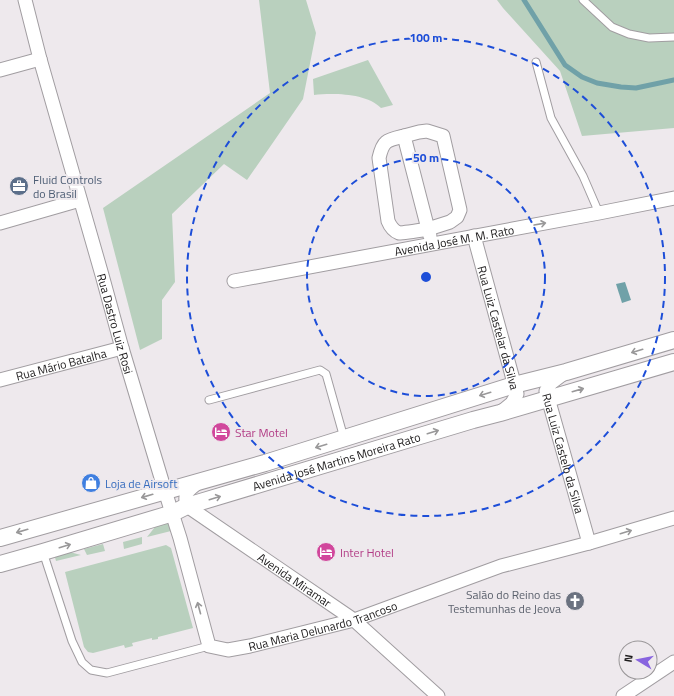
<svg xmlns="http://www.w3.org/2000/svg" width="674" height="696" font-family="'Titillium Web',sans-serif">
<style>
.green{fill:#b9d0be}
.water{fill:#70a1a8}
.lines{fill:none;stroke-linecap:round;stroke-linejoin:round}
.stream{stroke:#70a1a8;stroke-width:5}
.service-casing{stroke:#a19da1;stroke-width:9}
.minor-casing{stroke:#a19da1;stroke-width:15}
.tertiary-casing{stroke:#a19da1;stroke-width:18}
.service{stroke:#fff;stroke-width:7}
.minor{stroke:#fff;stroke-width:13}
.tertiary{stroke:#fff;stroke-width:16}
.oneway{stroke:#999899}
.ring{fill:none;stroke:#1d4ed8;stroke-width:2;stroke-dasharray:7 5}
.labels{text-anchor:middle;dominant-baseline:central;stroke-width:4;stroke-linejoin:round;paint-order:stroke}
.service-label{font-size:12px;fill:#4e5e75;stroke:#eee9ed;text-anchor:start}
.street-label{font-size:12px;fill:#1d1b1c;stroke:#eee9ed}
.hotel-label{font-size:12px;fill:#b23c85;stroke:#eee9ed;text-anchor:start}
.shop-label{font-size:12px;fill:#366cbe;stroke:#eee9ed;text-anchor:start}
.worship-label{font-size:12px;fill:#5b616d;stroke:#eee9ed;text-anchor:end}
.centre{fill:#1d4ed8;stroke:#eee9ed;stroke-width:2}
.ring-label{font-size:12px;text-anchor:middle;font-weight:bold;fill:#1d4ed8;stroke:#eee9ed;stroke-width:4;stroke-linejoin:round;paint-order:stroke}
</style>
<rect width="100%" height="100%" fill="#eee9ed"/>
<path class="green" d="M259,0H306L316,33L303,99L272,144L247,180L224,164L172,214L175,282L162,300V339L140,350L103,208L270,93Z
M497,0H674V128L582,136L560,71L503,8Z
M368,60L393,105L381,108C366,93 333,93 314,95L313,79Z
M169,520L171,531L147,537L159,522Z
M142,537V544L124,549L123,542Z
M103,544L105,551L87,555L84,549Z
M166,545L171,548L193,628L158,637V639L152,640V638L132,643L133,646L125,648L124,645L93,653L88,652L84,647L65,572Z
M58,549L81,555L56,561L53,550Z"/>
<path class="water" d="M625,282L631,300L622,303L616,284Z"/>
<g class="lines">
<path class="stream" d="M524,0L565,65L582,77L597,83L621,87L636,88L674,80"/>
<defs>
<path id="service" d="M583,0L612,27L629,34L649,38L674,37
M536,62L551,118L583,176L599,213
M209,400L320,370L326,374L344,438
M43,552L72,641L82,662L91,670L107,673L209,646"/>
<g id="minor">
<path id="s1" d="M25,0L40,59L102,275L122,348L165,491L180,538L209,646L228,650L250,646L354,620L501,566L589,543L674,518"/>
<path d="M0,70L40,59"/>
<path d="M427,131L443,136L460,210L457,217L450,222L428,229L404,136L419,132Z"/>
<path d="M404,136C387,140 383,140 379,158L388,221C390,226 394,231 399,233C403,233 422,230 428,229L430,236"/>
<path d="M0,223L80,200"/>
<path id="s2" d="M474,236L517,394L512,403L501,412"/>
<path id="s3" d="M234,281L599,213L674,198"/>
<path id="s4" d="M563,374L551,383L546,391L589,543"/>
<path id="s5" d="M0,380L122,348"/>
<path id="s6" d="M199,482C189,490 183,492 187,506L354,620L438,696"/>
<path d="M623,696L674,662"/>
</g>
<g id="tertiary">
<path d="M0,538L265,463L514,385L566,372L674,340"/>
<path id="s7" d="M0,564L43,552L173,513L187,506L473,420L500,413L674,362"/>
</g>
</defs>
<use href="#service" class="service-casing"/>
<use href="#minor" class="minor-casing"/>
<use href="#tertiary" class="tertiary-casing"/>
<use href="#service" class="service"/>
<use href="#minor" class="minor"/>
<use href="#tertiary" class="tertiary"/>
</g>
<defs><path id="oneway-shaft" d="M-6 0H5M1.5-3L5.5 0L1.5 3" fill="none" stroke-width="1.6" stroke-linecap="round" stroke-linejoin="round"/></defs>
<g class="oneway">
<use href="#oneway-shaft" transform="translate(540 224) rotate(-10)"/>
<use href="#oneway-shaft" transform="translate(637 351) rotate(163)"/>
<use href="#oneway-shaft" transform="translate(578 390) rotate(-16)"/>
<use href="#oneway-shaft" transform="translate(485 394) rotate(163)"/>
<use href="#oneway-shaft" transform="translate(433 432) rotate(-17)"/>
<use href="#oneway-shaft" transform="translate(321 446) rotate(163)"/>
<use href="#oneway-shaft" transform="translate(147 496) rotate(164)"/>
<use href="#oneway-shaft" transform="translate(215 498) rotate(-17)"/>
<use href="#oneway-shaft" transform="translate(22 531) rotate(164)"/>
<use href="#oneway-shaft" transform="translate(626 532) rotate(-17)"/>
<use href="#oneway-shaft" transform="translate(65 546) rotate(-17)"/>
<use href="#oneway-shaft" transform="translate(199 608) rotate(-105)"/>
</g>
<g class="ring">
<circle cx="426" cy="277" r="119"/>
<circle cx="426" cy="277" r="239"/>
</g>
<defs>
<symbol id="office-disc" viewBox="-11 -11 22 22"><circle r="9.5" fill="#5c6f8a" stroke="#eee9ed"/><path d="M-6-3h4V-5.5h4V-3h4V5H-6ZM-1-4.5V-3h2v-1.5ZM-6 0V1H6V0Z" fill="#fff"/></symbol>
<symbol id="hotel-disc" viewBox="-11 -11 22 22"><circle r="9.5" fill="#d1479c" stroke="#eee9ed"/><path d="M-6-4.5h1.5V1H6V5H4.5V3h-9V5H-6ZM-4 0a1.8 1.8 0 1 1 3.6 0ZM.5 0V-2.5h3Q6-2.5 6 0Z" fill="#fff"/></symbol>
<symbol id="shop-disc" viewBox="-11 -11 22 22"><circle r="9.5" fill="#3f7fe0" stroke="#eee9ed"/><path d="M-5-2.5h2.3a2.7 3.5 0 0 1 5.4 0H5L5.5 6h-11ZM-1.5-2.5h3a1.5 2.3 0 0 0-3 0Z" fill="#fff"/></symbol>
<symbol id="church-disc" viewBox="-11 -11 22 22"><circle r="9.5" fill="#6b7280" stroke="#eee9ed"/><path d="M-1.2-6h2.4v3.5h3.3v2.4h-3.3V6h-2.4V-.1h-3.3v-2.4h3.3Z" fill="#fff"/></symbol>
</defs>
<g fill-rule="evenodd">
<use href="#office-disc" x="8" y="175" width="22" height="22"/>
<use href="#hotel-disc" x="210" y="421" width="22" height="22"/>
<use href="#shop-disc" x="80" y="472" width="22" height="22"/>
<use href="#hotel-disc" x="315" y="541" width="22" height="22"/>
<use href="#church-disc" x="564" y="590" width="22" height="22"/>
</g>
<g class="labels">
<g class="service-label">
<text x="33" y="179">Fluid Controls<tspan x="33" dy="14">do Brasil</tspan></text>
</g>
<g class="street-label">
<text stroke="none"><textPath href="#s3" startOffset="224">Avenida José M. M. Rato</textPath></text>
<text stroke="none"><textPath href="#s1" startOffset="336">Rua Dastro Luiz Rosi</textPath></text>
<text stroke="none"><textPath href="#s2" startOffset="95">Rua Luiz Castelar da Silva</textPath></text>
<text stroke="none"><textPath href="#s5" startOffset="63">Rua Mário Batalha</textPath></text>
<text stroke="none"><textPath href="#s4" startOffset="89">Rua Luiz Castelo da Silva</textPath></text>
<text stroke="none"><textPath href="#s7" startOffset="352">Avenida José Martins Moreira Rato</textPath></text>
<text stroke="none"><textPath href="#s6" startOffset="160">Avenida Miramar</textPath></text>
<text stroke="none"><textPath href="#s1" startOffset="789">Rua Maria Delunardo Trancoso</textPath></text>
</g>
<g class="hotel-label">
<text x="235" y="432">Star Motel</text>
<text x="340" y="552">Inter Hotel</text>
</g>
<g class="shop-label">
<text x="105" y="483">Loja de Airsoft</text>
</g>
<g class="worship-label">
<text x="561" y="594">Salão do Reino das<tspan x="561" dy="14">Testemunhas de Jeova</tspan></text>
</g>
</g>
<circle cx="426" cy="277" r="6" class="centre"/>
<g class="ring-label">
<text x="426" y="42">100 m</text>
<text x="426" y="162">50 m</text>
</g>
<g transform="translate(638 660) rotate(280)"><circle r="19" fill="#eee9ed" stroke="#9a9799"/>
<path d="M0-3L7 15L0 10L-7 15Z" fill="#8864df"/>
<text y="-6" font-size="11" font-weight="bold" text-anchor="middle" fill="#1d1b1c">N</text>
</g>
</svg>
